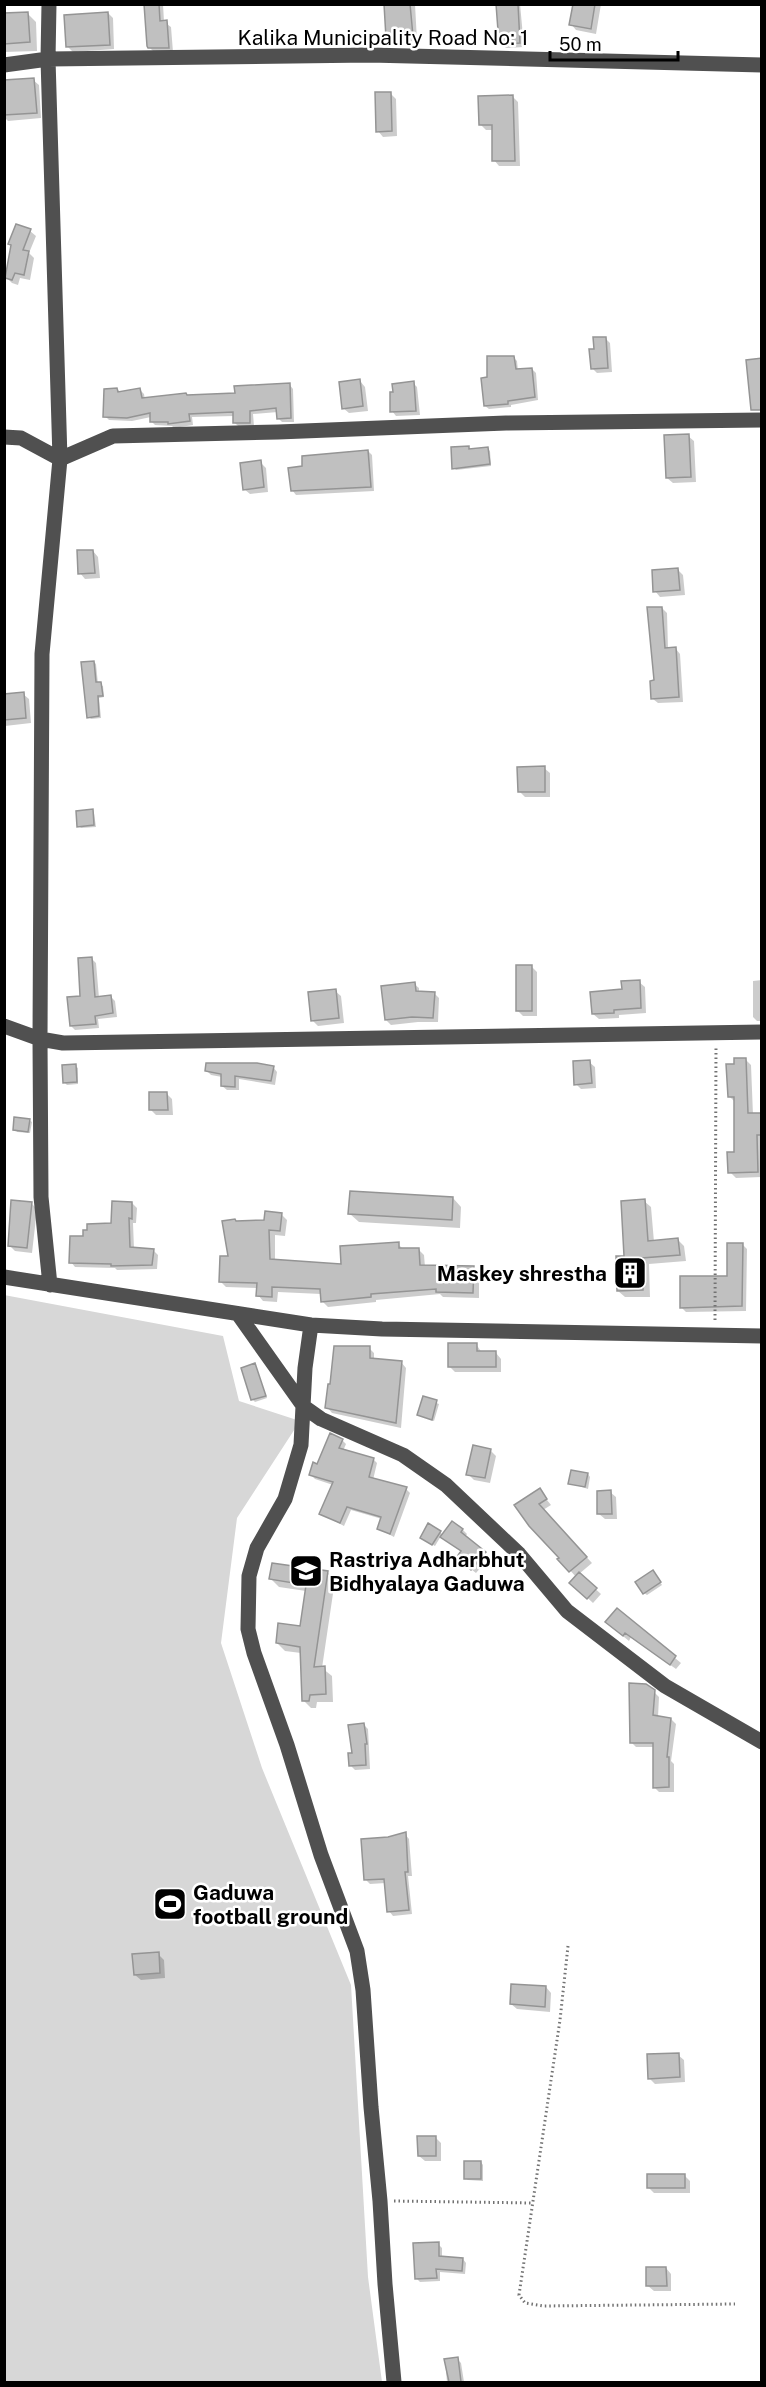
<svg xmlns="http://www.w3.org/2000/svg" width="766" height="2387" font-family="'Public Sans',sans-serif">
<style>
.green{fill:#d7d7d7}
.shadow{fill:#0003}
.building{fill:#c0c0c0;stroke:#949494;stroke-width:1.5}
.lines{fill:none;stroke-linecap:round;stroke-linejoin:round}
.path{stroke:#727272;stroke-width:3;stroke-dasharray:1.5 3;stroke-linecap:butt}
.minor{stroke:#505050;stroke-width:15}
.labels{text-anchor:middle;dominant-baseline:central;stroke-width:5;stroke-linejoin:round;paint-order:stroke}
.street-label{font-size:21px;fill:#000;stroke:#fff}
.poi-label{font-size:21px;font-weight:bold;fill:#000;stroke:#fff;text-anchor:start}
</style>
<rect width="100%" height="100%" fill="#fff"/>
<path class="green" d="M4,1295L223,1336L239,1401L300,1421L237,1518L221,1643L262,1768L351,1985L368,2277L382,2382H5Z"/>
<path class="shadow" d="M146,4H163L164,22L171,27L173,52H154L149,47Z
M385,4H415L417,41L393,43L387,37Z
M497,4H520L524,47L506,48L501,44Z
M574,4H601L596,34L576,30L571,24Z
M27,13L36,22L37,51L4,52V14Z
M108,13L113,18L114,49L73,52L68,47Z
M33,80L39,85L41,118L8,121L4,117V82Z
M390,93L396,99L397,136L383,137L378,131Z
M512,96L518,102L520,166H499L494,160V130H486L480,124Z
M30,231L36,236L29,253L34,258L30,280L20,278L18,285L12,283L7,278Z
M605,338L610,343L612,372L597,373L592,368L595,350Z
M513,357L517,361L518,371L532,369L536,373L538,400L511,405V407L489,409L485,406L488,379Z
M360,381L365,387L368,411L349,413L343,408Z
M413,383L417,387L420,415L396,416L392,411Z
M289,384L293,389L294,422H282L278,418V412L253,414L254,426L239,427L235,423V416L192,417L193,425L174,428L172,426L155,425L151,421V417L132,421L109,420L105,416L117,389L121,393L140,390L144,394L145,400L236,395Z
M688,436L694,441L696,482L673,483L667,478Z
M468,447L471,450L487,448L490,451L491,466L456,470L454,468Z
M368,451L372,455L374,491L296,495L292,490L304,467Z
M260,462L266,468L268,492L250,494L244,489Z
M93,551L98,557L100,578L85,579L80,573Z
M678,570L683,575L685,595L660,597L655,591Z
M662,608L667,613L668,649H676L680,654L683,702L658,703L653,699Z
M94,662L96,664L98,684L103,686L104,697L99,698L101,718L91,719L89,717Z
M23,694L29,699L31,723L5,726L4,695Z
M544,768L550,773V797H525L520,792Z
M92,811L94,813L96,827L81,828L79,826Z
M91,958L96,963L99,998L111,997L115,1001L117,1017L98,1019L99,1028L75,1030L71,1026L82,997Z
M531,966L537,972V1016H523L518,1011Z
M762,980V1021H757L753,1017V981Z
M639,982L645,987L646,1013L619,1015V1018L599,1019L593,1014L623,991Z
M414,984L419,988V993H434L439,998L438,1022H418L391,1025L386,1020Z
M335,991L341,996L344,1023L318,1026L312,1020Z
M745,1059L751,1065L753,1115H762V1177L736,1178L730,1172L736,1154L735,1102L729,1096L736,1065Z
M589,1062L595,1067L596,1088L581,1089L576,1084Z
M75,1066L78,1068V1084L67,1085L64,1082Z
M273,1067L277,1072L275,1085L239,1079V1090H227L222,1086V1077L211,1075L207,1071Z
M166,1093L172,1099L173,1115H156L151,1110Z
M29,1120L32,1122L30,1133L17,1132L15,1129Z
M453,1198L461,1207L460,1228L359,1222L350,1214Z
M644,1201L651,1207L654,1242L678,1240L684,1246L686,1261L649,1264L650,1297H625L618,1291L626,1257Z
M31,1203L37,1209L32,1253L15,1251L9,1245Z
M132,1203L137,1208L136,1223H133L134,1249L153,1250L158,1255L157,1269L117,1270L115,1268L75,1267L71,1262L85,1237L112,1225Z
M281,1214L287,1220L285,1236L275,1235V1261L342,1265L398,1244L404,1250L418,1249L424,1255L425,1267L474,1268L479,1273V1298L443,1297L440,1294L376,1300V1302L328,1307L322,1301L321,1294L278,1292L277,1302L263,1301L258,1295V1288L226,1287L221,1282L229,1258L237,1223L265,1222Z
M742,1244L747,1249L746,1311L686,1312L681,1307L729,1278Z
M476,1344L482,1353H496L501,1359V1372H455L449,1366Z
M369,1348L374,1353V1360L401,1362L406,1368L401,1428L332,1413L327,1407Z
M255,1365L267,1398L255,1402L252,1399Z
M424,1398L439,1404L434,1421L419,1415Z
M342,1440L346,1444L343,1451L373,1459L377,1463L373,1480L406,1489L410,1493L394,1537L379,1529L382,1519L351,1510L344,1526L321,1514L333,1485L315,1479L311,1475Z
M490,1450L496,1456L490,1483L474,1480L468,1474Z
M588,1474L590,1477L588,1489L570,1483Z
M539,1490L551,1505L543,1510L592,1563L579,1574L601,1594L593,1603L577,1588L576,1577L560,1559L561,1558L530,1525Z
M610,1492L616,1497L617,1519H605L599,1514Z
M452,1523L463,1530L467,1534L465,1537L489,1558L476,1573L462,1562L463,1552L441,1536L435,1546L424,1540L440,1532L443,1535Z
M327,1572L335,1580L322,1668L332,1676L333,1702H317L316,1708H311L303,1700L301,1653L285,1651L277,1643L301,1628L306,1591L279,1587L271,1579Z
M655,1574L662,1585L647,1595L644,1593Z
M618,1610L681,1663L676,1669L631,1637L629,1641L613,1628Z
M654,1692L659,1697L658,1717L671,1719L676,1724L671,1761L674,1764V1792H659L654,1787V1747H636L631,1742Z
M363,1724L368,1729L370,1769L355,1770L351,1766Z
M405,1834L409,1839L412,1876H408L412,1914L393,1916L389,1911L386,1883L370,1884L365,1879L388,1838Z
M158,1954L164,1960L165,1978L141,1980L135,1975Z
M546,1987L551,1993L550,2012L517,2009L511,2004Z
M678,2055L684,2060L685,2082L655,2084L649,2078Z
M435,2137L441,2143V2161H425L419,2156Z
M481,2162L483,2165V2181L468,2180L465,2178Z
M684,2175L690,2181V2193H654L648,2187Z
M438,2244L442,2248V2257L463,2259L466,2263L465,2274L440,2272V2281L420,2282L416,2278Z
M666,2268L671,2274V2291H654L648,2286Z
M457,2359L461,2363L464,2382H447L445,2360Z"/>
<path class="building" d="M144,4H159L160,21L167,20L169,48H148L147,46Z
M384,4H410L413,36L386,38Z
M496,4H518L520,43L499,44Z
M573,4H595L591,29L569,25Z
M28,12L30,42L4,44V13Z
M108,12L110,45L66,47L64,15Z
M34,78L37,113L4,115V80Z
M375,92H391L392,131L376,132Z
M513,95L515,161H492V125H479L478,96Z
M16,224L31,229L23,250L29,251L24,275L15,273L12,280L5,278L11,245L8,244Z
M593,337H606L608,368L591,369L589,349H594Z
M487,356H514L516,369L532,368L535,397L508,401V404L484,406L481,378L487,377Z
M762,358V410H751L746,360Z
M360,379L363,406L342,409L339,382Z
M414,381L416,411L390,412V392H393L392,384Z
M290,383L291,418L277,419L276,408L250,411V423H233V412L189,414L190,421L168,424V422H150V413L127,418L103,417L104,389L117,388L118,392L140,388L142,398L186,393L187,395L235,393L234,386Z
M689,434L691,477L666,478L664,435Z
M469,446V449L488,447L490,464L452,469L451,447Z
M368,450L371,487L291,491L288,468L302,466V456Z
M261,460L264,487L243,490L240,463Z
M77,550H93L95,573L78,574Z
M678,568L680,590L653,592L652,570Z
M647,607H662L665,648L676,647L679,697L651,699L650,681L654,680Z
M94,661L96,682H101L103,696H98L99,716L87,718L81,662Z
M24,692L26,718L4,720V694Z
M545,766V792H518L517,767Z
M93,809L94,825L77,827L76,811Z
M92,957L95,997L111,995L113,1013L95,1016L96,1024L70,1026L67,997L80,996L78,958Z
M516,965H532V1011H516Z
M640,980L641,1008L614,1010V1013L592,1014L590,992L622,989L621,981Z
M415,982L416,991L435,992L433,1018L412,1017L385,1020L381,986Z
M336,989L339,1018L311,1021L308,992Z
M734,1058H746L748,1113H762V1135H757L758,1172L728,1173L727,1152H734V1097H728L726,1064H734Z
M590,1060L592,1083L574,1085L573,1061Z
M206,1063H257L274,1066L271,1081L235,1076V1087L221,1086V1074L205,1071Z
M76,1064L77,1082L63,1083L62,1065Z
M149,1092H167L168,1110H149Z
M14,1117L30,1119L28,1132L13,1130Z
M350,1191L453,1197L452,1220L348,1214Z
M645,1199L648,1241L678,1238L680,1255L642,1258L643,1290L617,1291L616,1256H624L621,1201Z
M11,1200L32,1202L27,1248L8,1246Z
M112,1201L132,1202V1219L129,1218L130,1247L154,1249L152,1265L111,1266V1264L69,1263L70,1236H83V1230H87V1224L111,1223Z
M265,1211L282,1213L280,1231L269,1230L270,1259L341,1264L340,1246L399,1242V1248H419L420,1265L474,1266L473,1293L436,1292V1289L371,1294V1297L321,1302L320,1289L272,1287V1297L256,1296L257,1283L219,1282L220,1256H228L222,1221L235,1219L236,1221L264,1220Z
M727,1243H743L742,1306L680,1308V1276H727Z
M448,1343H477V1351H496V1367H448Z
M334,1346H370V1358L402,1361L396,1423L325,1408L328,1384H330Z
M255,1363L266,1396L251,1400L241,1368Z
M423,1396L437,1400L432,1420L417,1415Z
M330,1433L343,1439L339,1448L374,1458L369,1477L407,1487L390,1534L377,1529L381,1517L347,1507L340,1523L319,1514L333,1482L309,1475L313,1462L317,1464Z
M473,1445L491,1449L485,1478L466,1475Z
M571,1470L588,1473L585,1487L568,1484Z
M540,1488L547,1499L539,1504L587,1557L569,1572L557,1559L559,1558L529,1526L514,1505Z
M611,1490L612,1514H597V1491Z
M452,1521L463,1529L461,1532L486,1552L471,1570L456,1558L461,1551L440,1537Z
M428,1523L441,1531L432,1545L420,1538Z
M272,1563L328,1571L314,1667L325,1666L326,1694L310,1695L309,1701H302L300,1647L276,1643L278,1623L300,1626L306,1585L269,1579Z
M653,1570L661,1582L643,1594L635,1582Z
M579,1572L597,1588L587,1599L569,1583Z
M617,1608L676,1656L670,1665L625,1633L623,1636L605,1622Z
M629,1683L646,1684L655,1690L653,1715L671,1718L667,1757H669V1787L653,1788V1743H630Z
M364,1723L367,1744H365L366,1765L349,1766L348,1753H352L348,1725Z
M406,1832L408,1872H405L409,1910L387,1912L384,1879L364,1880L361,1839L388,1837Z
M159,1952L160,1973L134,1975L132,1954Z
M511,1984L546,1986L545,2007L510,2004Z
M679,2053L680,2077L648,2079L647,2054Z
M417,2136H436V2156H418Z
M464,2161H481V2179H464Z
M647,2174H685V2188H647Z
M439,2242V2256L463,2258L462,2271L436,2269L437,2278L415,2279L413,2243Z
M646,2267H666L667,2286H646Z
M458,2357L461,2382H449L444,2359Z"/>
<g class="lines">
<path class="path" d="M715,1320L716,1047
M568,1946L560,2020L519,2295L525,2303L543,2306L735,2304
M394,2201L533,2203"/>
<path class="minor" d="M49,4L48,59L60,459L42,654L40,1039L41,1197L50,1285
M4,65L48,59L370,55L762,65
M4,437L21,438L60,459L113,436L278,432L506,423L762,420
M4,1026L40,1039L63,1043L762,1032
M4,1277L311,1325L382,1329L762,1336
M238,1314L304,1407L321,1419L403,1455L446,1485L519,1554L567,1611L665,1686L762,1742
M311,1325L305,1368L301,1445L285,1499L257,1548L249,1576L248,1629L254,1653L287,1745L321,1855L357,1951L363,1990L371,2107L380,2201L385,2284L394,2382"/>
</g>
<defs>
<symbol id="building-square" viewBox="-11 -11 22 22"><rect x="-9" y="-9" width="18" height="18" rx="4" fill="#000" stroke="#fff"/><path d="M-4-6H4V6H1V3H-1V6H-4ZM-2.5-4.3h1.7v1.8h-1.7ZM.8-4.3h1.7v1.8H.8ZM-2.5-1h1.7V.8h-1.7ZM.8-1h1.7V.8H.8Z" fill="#fff"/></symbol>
<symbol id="school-square" viewBox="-11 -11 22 22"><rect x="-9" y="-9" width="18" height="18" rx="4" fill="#000" stroke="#fff"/><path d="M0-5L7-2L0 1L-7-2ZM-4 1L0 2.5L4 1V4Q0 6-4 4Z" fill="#fff"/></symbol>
<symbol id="stadium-square" viewBox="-11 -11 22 22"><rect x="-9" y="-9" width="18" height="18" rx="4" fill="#000" stroke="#fff"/><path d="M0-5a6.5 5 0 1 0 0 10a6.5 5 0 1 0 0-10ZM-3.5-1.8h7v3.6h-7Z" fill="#fff"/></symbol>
</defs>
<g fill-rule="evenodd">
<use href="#building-square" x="611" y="1254" width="38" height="38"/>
<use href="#school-square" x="287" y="1552" width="38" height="38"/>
<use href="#stadium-square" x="151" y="1885" width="38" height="38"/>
</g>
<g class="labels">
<g class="street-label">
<text x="383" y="37">Kalika Municipality Road No: 1</text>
</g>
<g class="poi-label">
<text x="607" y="1273" text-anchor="end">Maskey shrestha</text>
<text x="329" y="1559">Rastriya Adharbhut<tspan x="329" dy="24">Bidhyalaya Gaduwa</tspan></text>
<text x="193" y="1892">Gaduwa<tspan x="193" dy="24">football ground</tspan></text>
</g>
</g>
<rect width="766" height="2387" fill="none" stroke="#000000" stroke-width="12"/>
<path d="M550 51v9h128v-9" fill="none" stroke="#000000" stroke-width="3"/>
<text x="559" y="51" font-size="18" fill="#000000" stroke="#ffffff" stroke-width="4.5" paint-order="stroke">50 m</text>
</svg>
